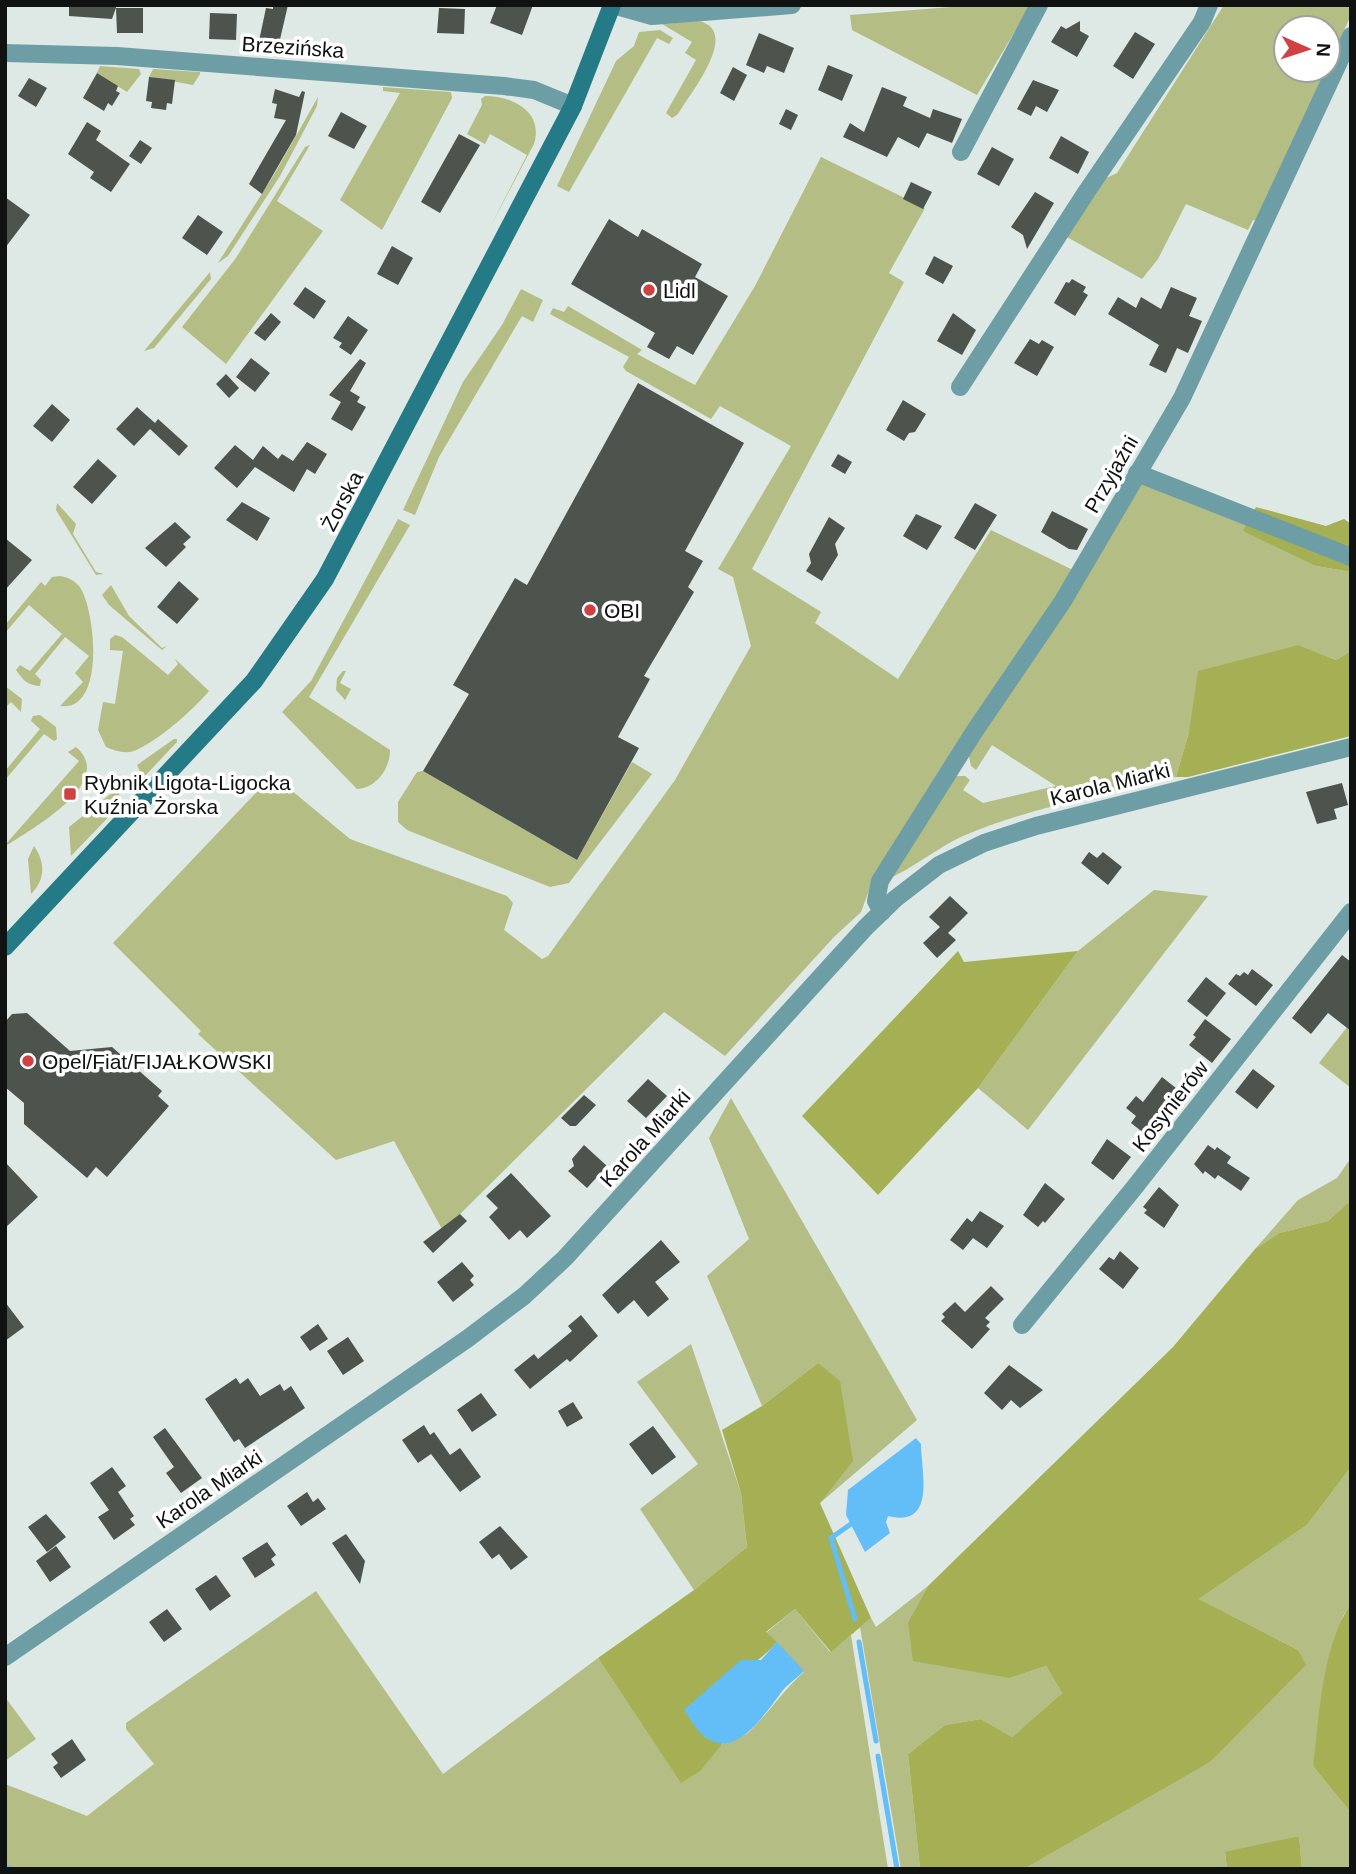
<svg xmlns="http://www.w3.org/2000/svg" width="1356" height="1874" font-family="Arial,sans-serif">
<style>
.green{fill:#b3bd84}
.forest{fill:#a4b053}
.water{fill:#63bdf6}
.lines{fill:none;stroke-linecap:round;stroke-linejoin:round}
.stream{stroke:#63bdf6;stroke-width:5}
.building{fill:#4d534d}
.minor{stroke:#6d9ea6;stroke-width:18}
.secondary{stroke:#247a86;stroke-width:18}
.poi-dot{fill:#d04144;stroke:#fff;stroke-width:2.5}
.labels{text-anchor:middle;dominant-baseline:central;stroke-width:7;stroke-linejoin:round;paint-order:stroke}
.street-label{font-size:21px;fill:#0f1211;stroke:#fff}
.poi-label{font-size:21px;fill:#0f1211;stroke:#fff;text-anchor:start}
</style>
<rect width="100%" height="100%" fill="#dee8e5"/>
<path class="green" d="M977,5L1030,6L977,95L852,30L850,15Z
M1224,5H1351V15L1328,65V28H1286V70H1326L1257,221L1253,220L1248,230L1186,204L1158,259L1142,279L1067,237L1102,180L1117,173Z
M699,21C741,31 691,92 678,114L672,118L666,113L696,60L685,53L692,42L662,24Z
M660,30L673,38L669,44L657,38L569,192L557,186L616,61L634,46L639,32Z
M100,66L139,69L141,74L127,92L97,73Z
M153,69L200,72V74L193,85L149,77Z
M383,87L451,92L452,98L382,230L340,200L400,93L383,91Z
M485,96C512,96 544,111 534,144L488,231L527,155L490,134L485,144L467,134L482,105L481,99Z
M318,97L317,106L280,176L228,256L218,263L275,173Z
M310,145L277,201L323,231L226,364L182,327L236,258L305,147Z
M821,157L925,208L889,273L904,282L752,569L818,610L821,612L815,623L898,679L991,530L1075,571L871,885L861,912L834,937L725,1056L664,1012L443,1231L394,1141L336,1160L198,1034L201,1031L113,943L273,775L350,839L507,896L513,903L504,930L542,959L548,956L675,780L751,646L733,577L718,569L791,446L720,406L711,419L626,371L623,367L629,357L550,314L553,308L564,312L568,306L642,350L637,354L695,385L755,286Z
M210,272L211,279L154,348L144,351Z
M521,289L543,300L533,322L522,316L439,457L415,515L403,510L463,382L502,325Z
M1151,483L1248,521L1316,566L1351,572V651L1336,660L1299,645L1189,732L1176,777C1106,795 1030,807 963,836C937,848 915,867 888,879L954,776H965L970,780L963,790L983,803L1056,786L992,745L976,770L971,766L968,752L1141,485Z
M57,503L76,524L73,534L96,572L104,574L96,575L56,510Z
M398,519L410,525L309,697L390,750C390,769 376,788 357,789L282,712L311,681Z
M60,576C67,577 74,580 79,586C95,606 107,712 60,706L83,682L75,673L89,656L65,637L35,674L41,680L40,686C27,685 23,680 16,670L20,665L30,671L62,634L29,605L5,633V625L41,582L45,586L52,577Z
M111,585L129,616L162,648L167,646L162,650L109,605L102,595Z
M115,635L122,637L168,675L178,664L174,658L209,691C193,710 157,742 134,751C125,754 115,751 106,747L98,730L103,702L115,704L123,651L110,650V639Z
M343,671H346L340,683L351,689L345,700L336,690L337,678Z
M5,686L22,699L21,712L11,702L5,708Z
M40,715L56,727L57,739L54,741L44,734L5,780V771L40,729L31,721L33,716Z
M174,739H177V742L143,778L137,765Z
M76,747C116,781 35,827 9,844L5,845L79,761L68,752Z
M632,762L652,774L569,883L550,887L407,830L398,822V802L417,772L423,771L577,860Z
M118,788L121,804L71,856L69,827Z
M34,846C46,863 45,880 31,894L28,859Z
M1154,890L1208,896L1028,1130L978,1088L1078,951Z
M1351,1022V1088L1319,1063Z
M731,1098L917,1420L820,1503L818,1363L762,1406L707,1276L749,1239L709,1138Z
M1351,1158V1200L1328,1221L1279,1233L1255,1249L1298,1200L1337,1178Z
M691,1344L741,1493L747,1547L694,1590L640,1509L698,1464L637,1382Z
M1351,1467V1603L1343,1616L1313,1766L1351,1813V1869H1302L1299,1836L1225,1853L1227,1869H1024L1209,1763L1298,1650L1199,1599L1307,1525Z
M928,1586L908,1622L1010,1678L1046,1666L1062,1693L1012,1737L981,1719L945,1725L908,1754L920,1869H901L860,1627L871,1618L876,1627Z
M316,1591L443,1774L598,1658L681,1782C698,1772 707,1759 720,1746C728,1738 741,1739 749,1732C769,1713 783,1690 804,1672L766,1633L795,1609L830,1652L851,1635L888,1869H14L5,1864V1784L87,1816L154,1764L126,1729V1723Z
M5,1697L36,1739L5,1761Z"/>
<path class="forest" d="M1256,507L1326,526L1344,519L1351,524V572L1316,566L1243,531Z
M1299,645L1336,660L1351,651V736L1188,777H1176L1189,732L1198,671Z
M958,951L964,962L1078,951L978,1088L878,1195L802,1116Z
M1351,1200V1467L1307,1525L1199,1599L1298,1650L1306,1665L1209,1763L1024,1869H920L908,1754L945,1725L981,1719L1012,1737L1062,1693L1046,1666L1010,1678L913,1661L908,1622L928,1586L1173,1347L1255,1249L1279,1233L1328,1221Z
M818,1363L840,1381L853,1461L820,1503L871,1618L831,1652L795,1609L766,1632L777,1642C752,1671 714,1685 685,1710L705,1737L723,1743L700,1771L681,1783L598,1658L694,1590L747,1547L741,1493L722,1430L762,1406Z
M1351,1603V1813L1313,1766C1320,1713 1321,1650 1351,1603Z
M1299,1836L1302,1869H1227L1225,1852Z"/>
<path class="water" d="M916,1438L921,1444C921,1471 937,1528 888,1516L886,1522L890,1533L865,1552L846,1515L848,1490Z
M777,1642L804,1671C796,1679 786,1685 780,1694C765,1714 734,1762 704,1736C696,1730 690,1718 684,1710L741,1660H761Z"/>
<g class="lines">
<path class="stream" d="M851,1524L831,1538L855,1619
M859,1642L876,1741
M878,1756L897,1869
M5,1866L11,1869"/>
</g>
<path class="building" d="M69,5H117L112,19L69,16Z
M273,5H288L278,48L271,47V42L259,41L266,8L273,9Z
M497,5H533L522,35L490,23Z
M116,8H143V33H117Z
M439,8L465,9L464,34L437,33Z
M210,13L237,14L236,40L209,39Z
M1080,21V31L1089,36L1077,57L1051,42L1061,26L1066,29Z
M1135,32L1155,44L1133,79L1113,66Z
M759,33L794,48L784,73L767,66L764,73L746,65Z
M828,65L853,75L842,101L818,90Z
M733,67L747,75L734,101L720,93Z
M97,73L118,86L116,91L120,93L112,106L108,103L104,111L83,98Z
M149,77L175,80L172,104L167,103L166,110L151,108L152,102L146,101Z
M29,78L47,88L36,107L18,96Z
M1033,80L1059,90L1047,112L1036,106L1031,116L1017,109Z
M882,87L907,97L903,106L930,118L933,109L962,119L952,143L927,133L919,148L898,137L887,157L843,137L850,123L864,132Z
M275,89L299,97L302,91L305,92L296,135L262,194L249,184L286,120L274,118L277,104L272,103Z
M786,109L798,115L791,130L779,124Z
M341,112L367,126L354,149L328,136Z
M87,122L101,131L96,140L130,164L111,192L90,178L94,172L68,154Z
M459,134L480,145L440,213L421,202Z
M1061,136L1089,152L1078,174L1049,158Z
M140,140L152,148L141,164L129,156Z
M992,147L1014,159L999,186L977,174Z
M911,182L932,192L923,209L903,199Z
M1035,192L1054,203L1027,249L1023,235L1011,227Z
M5,197L30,215L5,248Z
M198,215L223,232L207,255L182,238Z
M609,219L638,237L642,229L702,264L695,277L728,296L693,355L677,346L669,359L647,347L655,333L571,284Z
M392,246L413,258L398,285L377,274Z
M934,256L953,266L943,284L925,274Z
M1072,279L1086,287L1083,292L1088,295L1075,316L1054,303L1066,282L1069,283Z
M305,287L326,301L314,319L293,304Z
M1171,287L1197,298L1189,316L1202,321L1188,353L1177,348L1166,373L1149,365L1159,345L1108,314L1118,297L1136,308L1141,297L1161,309Z
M271,313L281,322L265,341L254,333Z
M953,313L976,330L962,355L937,341Z
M348,316L368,330L351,355L339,347L342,343L333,338Z
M1030,339L1039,344L1042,340L1054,347L1037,376L1014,363Z
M251,358L270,373L255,392L236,377Z
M360,359L366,363L350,391L360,397L357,402L366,407L352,431L331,419L341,402L329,395Z
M226,374L239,388L229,398L216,384Z
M638,383L744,443L685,551L703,561L688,587L694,592L644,676L650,679L618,737L639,748L577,860L423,771L469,694L453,685L515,578L527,585Z
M903,400L926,414L915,432L909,433L904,441L886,430Z
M52,404L70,420L52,442L33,426Z
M137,407L155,423L158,419L188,446L179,456L150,429L134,446L116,429Z
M307,442L327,454L315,474L307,469L294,492L255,467L237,488L214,468L235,445L253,460L263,446L278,459L282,454L293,461Z
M838,454L852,462L845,474L831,466Z
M98,459L117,476L92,504L73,487Z
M242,502L270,518L257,541L226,520Z
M975,503L997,515L975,550L954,538Z
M1052,511L1088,529L1077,550L1069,549L1041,532Z
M916,514L942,526L927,550L903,536Z
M829,517L845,528L835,544L838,555L822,581L806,571L811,563L809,554Z
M175,522L191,537L183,544L186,547L166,567L145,548Z
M5,538L32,560L5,590Z
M179,581L199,599L177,624L157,607Z
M1342,783L1348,805L1334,809L1337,819L1317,824L1306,792Z
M1089,852L1097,858L1103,852L1122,867L1108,885L1081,863Z
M950,896L968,913L948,933L956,940L937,958L923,943L940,927L929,917Z
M1342,955L1351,962V1031L1328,1013L1311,1034L1292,1018Z
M1252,969L1273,985L1256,1006L1228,984L1236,974L1240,976L1244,972L1248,975Z
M1206,977L1226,993L1207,1017L1187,1001Z
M27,1013L70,1051L112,1047L162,1091L158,1096L169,1106L107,1177L96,1167L87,1178L24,1124V1103L5,1087V1022L12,1014Z
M1205,1019L1231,1039L1212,1063L1189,1045L1196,1037L1193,1035Z
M1253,1069L1275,1086L1257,1109L1235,1092Z
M1162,1077L1186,1096L1159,1131L1156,1129L1150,1138L1131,1123L1136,1116L1126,1108L1136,1096L1143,1102Z
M648,1079L667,1096L646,1118L627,1101Z
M584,1095L596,1105L576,1126H570L561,1118Z
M1107,1139L1131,1157L1113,1180L1091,1163Z
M584,1145L607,1166L587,1188L568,1171L574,1166L572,1159Z
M1208,1145L1215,1150L1217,1147L1231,1157L1227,1163L1250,1178L1241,1191L1218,1175L1215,1179L1205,1171L1203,1174L1194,1164Z
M5,1162L38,1197L5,1228Z
M511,1173L551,1216L527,1238L520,1230L509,1240L489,1217L498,1208L486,1196Z
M1045,1183L1065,1199L1045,1223L1043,1221L1038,1227L1023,1215Z
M1159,1187L1179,1205L1164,1228L1144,1213L1147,1210L1143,1207Z
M980,1211L1004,1226L987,1248L973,1238L963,1250L950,1240L967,1218L972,1222Z
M460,1214L467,1221L433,1253L423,1242Z
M661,1240L680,1262L655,1282L669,1299L648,1317L634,1300L618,1314L602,1295Z
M1120,1251L1139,1268L1123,1289L1099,1269L1109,1257L1114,1260Z
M462,1262L474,1276L470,1280L474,1285L453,1302L437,1282Z
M991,1286L1004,1299L985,1318L990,1322L986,1326L990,1329L972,1349L941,1321L945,1317L942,1314L955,1302L965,1312Z
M5,1302L24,1327L5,1341Z
M581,1315L598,1336L570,1362L567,1359L530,1389L514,1370L534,1354L538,1359L572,1331L568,1326Z
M318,1324L328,1339L310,1351L300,1337Z
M348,1337L364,1361L343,1375L327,1351Z
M1009,1365L1043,1390L1020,1408L1011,1400L1002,1410L984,1393Z
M236,1378L240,1384L248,1378L260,1396L280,1384L284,1391L291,1386L305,1408L245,1448L239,1439L234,1442L205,1399Z
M481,1393L497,1415L472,1432L457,1410Z
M573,1402L583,1418L567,1427L558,1411Z
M424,1425L430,1435L434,1432L450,1455L460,1448L481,1477L460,1492L431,1454L418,1463L402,1440Z
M653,1426L676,1457L652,1475L629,1444Z
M165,1428L202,1478L181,1493L166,1473L174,1467L153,1437Z
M112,1467L126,1486L118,1492L134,1516L130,1519L135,1525L114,1540L98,1517L109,1510L90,1483Z
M307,1492L313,1502L318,1498L326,1509L301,1526L287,1506Z
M46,1514L66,1537L47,1552L28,1527Z
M500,1526L528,1557L511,1570L499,1554L492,1559L479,1542Z
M346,1534L365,1561L360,1584L332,1543Z
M267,1542L276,1555L271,1559L275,1565L255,1578L242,1558Z
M56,1546L71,1567L50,1582L36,1561Z
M216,1575L231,1596L210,1611L195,1589Z
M167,1609L182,1629L164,1642L149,1622Z
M72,1739L86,1760L61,1778L53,1767L58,1763L51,1754Z"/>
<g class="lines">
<path class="minor" d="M613,5L652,16L792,5
M5,53L117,56L504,86L534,90L573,106
M961,152L1039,5
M960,387L1087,191L1202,22L1209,5
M1137,473L1351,557
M882,912L876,901L880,881L974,732L1063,601L1182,398L1351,36
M1022,1325L1134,1188L1351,912
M5,1657L467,1339L524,1296L565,1258L866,927L895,899L939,865L984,843L1036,826L1351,747"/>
<path class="secondary" d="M5,947L254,681L325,579L573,106L612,5"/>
</g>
<g class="poi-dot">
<circle cx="649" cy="290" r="7"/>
<circle cx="590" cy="610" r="7"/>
<rect x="63" y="787" width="14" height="14" rx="3.5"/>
<circle cx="28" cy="1061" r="7"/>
</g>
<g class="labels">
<g class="street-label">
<text transform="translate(293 47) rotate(4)">Brzezińska</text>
<text transform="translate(1111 474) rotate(-60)">Przyjaźni</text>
<text transform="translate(342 501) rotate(-62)">Żorska</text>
<text transform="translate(1110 784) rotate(-14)">Karola Miarki</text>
<text transform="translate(1170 1106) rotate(-52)">Kosynierów</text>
<text transform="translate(645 1138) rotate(-48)">Karola Miarki</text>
<text transform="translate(209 1489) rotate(-34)">Karola Miarki</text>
</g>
<g class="poi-label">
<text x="663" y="290">Lidl</text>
<text x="604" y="610">OBI</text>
<text x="84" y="782">Rybnik Ligota-Ligocka<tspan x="84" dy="24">Kuźnia Żorska</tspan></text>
<text x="42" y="1061">Opel/Fiat/FIJAŁKOWSKI</text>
</g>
</g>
<rect width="1356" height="1874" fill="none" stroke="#0f1211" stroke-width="14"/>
<g transform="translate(1307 49) rotate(93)"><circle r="33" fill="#ffffff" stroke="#9fa0a0" stroke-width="2"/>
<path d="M0-5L12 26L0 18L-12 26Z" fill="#d04144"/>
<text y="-10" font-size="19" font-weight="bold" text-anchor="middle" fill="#0f1211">N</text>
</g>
</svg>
